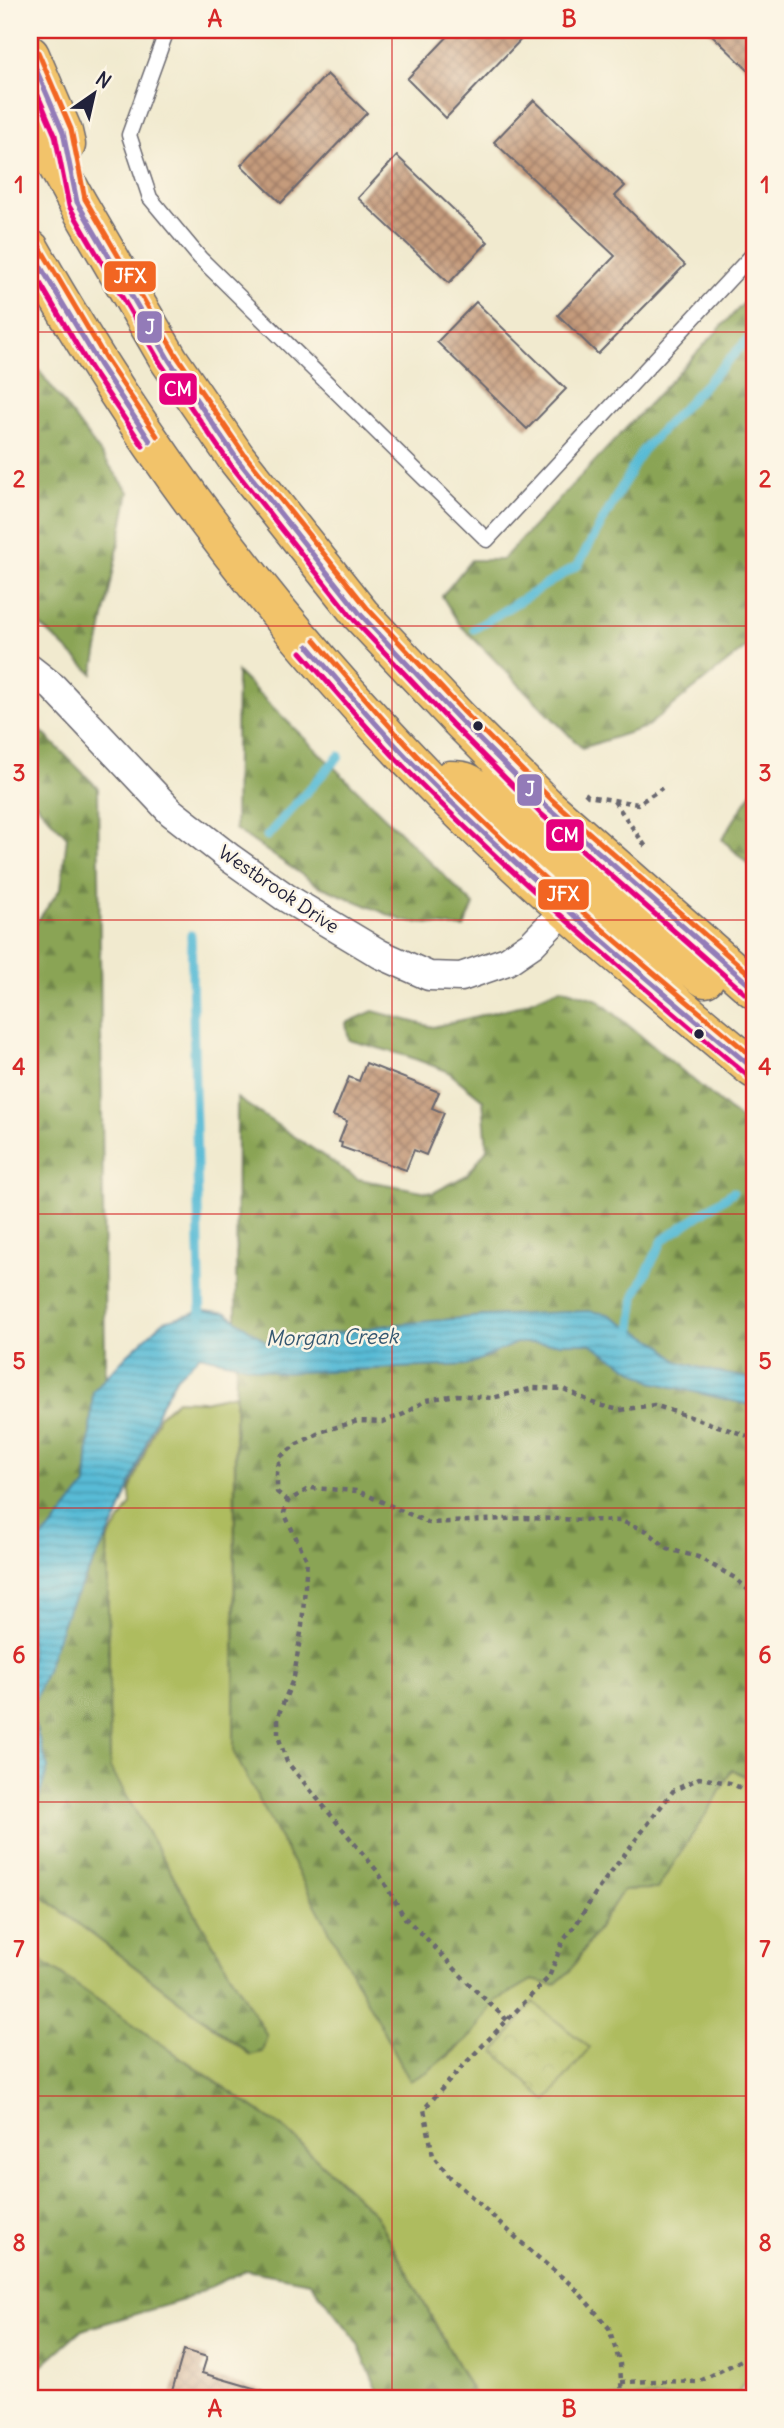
<svg xmlns="http://www.w3.org/2000/svg" width="784" height="2428" font-family="Delius,sans-serif">
<style>
.grass{fill:#aebc5e;stroke:#686f4c;stroke-width:2}
.forest{fill:url(#forest-firs);stroke:#566348;stroke-width:2}
.park{fill:url(#park-crowns);stroke:#686f4c;stroke-width:2}
.water{fill:url(#water-rules);stroke:#3d6e88;stroke-width:2}
.lines{fill:none;stroke-linecap:round;stroke-linejoin:round}
.stream{stroke:#58bbd6;stroke-width:9}
.building{fill:url(#building-cross-hatch)}
.lane-casing{stroke:#6a686f;stroke-width:17}
.street-casing{stroke:#6a686f;stroke-width:31}
.highway-casing{stroke:#6a686f;stroke-width:41}
.path{stroke:#6a686f;stroke-width:4.5;stroke-dasharray:5 5;stroke-linecap:butt}
.lane{stroke:#fff;stroke-width:14}
.street{stroke:#fff;stroke-width:28}
.highway{stroke:#f2c36a;stroke-width:38}
.bus-1-casing{stroke:#fcf5e5;stroke-width:10}
.bus-2-casing{stroke:#fcf5e5;stroke-width:10}
.bus-3-casing{stroke:#fcf5e5;stroke-width:10}
.bus-1{stroke:#937bb8;stroke-width:5}
.bus-2{stroke:#e5007d;stroke-width:5}
.bus-3{stroke:#f26522;stroke-width:5}
.grid{fill:none;stroke:#d62828;stroke-width:2;stroke-opacity:0.55}
.bus-dot{fill:#22223b;stroke:#fcf5e5;stroke-width:2.5}
.labels{text-anchor:middle;dominant-baseline:central;stroke-width:5;stroke-linejoin:round;paint-order:stroke}
.street-label{font-size:19px;fill:#22223b;stroke:#fcf5e5}
.water-label{font-size:21px;font-style:italic;fill:#355871;stroke:#fcf5e5}
.line-badge{stroke:#fcf5e5;stroke-width:2.5}
.badge-label{font-size:19px;text-anchor:middle;font-weight:bold;fill:#fff}
.neatline{fill:none;stroke:#d62828;stroke-width:2.5}
.grid-label{font-size:23px;text-anchor:middle;font-weight:bold;fill:#d62828}
</style>
<defs>
<pattern id="forest-firs" width="22" height="20" patternUnits="userSpaceOnUse" patternTransform="scale(1.75)"><rect width="22" height="20" fill="#8aa455"/><path d="M5 1l3.5 6h-7zM16 11l3.5 6h-7z" fill="#708548"/></pattern>
<pattern id="park-crowns" width="20" height="18" patternUnits="userSpaceOnUse" patternTransform="scale(1.75)"><rect width="20" height="18" fill="#aebc5e"/><path d="M2 6a3 3 0 1 1 6 0M12 15a3 3 0 1 1 6 0" fill="none" stroke="#95a153"/></pattern>
<pattern id="water-rules" width="6" height="5" patternUnits="userSpaceOnUse" patternTransform="scale(1.75)"><rect width="6" height="5" fill="#58bbd6"/><path d="M0 2.5h6" fill="none" stroke="#4898af"/></pattern>
<pattern id="building-cross-hatch" width="8" height="8" patternUnits="userSpaceOnUse" patternTransform="scale(1.75)"><rect width="8" height="8" fill="#c59b7c"/><path d="M0 0l8 8M0 8l8-8" fill="none" stroke="#a07e67"/></pattern>
</defs>
<rect width="100%" height="100%" fill="#fcf5e5"/>
<filter id="ink" filterUnits="userSpaceOnUse"><feTurbulence type="fractalNoise" baseFrequency=".0143" numOctaves="2"/><feDisplacementMap in="SourceGraphic" scale="14" xChannelSelector="R" yChannelSelector="G"/><feConvolveMatrix kernelMatrix="1 2 1 2 8 2 1 2 1" color-interpolation-filters="sRGB"/></filter>
<filter id="wash" filterUnits="userSpaceOnUse"><feTurbulence type="fractalNoise" baseFrequency=".00686" numOctaves="4" result="noise"/><feDisplacementMap in="SourceGraphic" scale="28" xChannelSelector="R" yChannelSelector="G"/><feGaussianBlur stdDeviation="1.57" result="paint"/><feColorMatrix in="noise" values="0 0 0 0 0 0 0 0 0 0 0 0 0 0 0 0 0 1.4 0 .05"/><feComposite in="paint" operator="in"/></filter>
<g filter="url(#wash)">
<rect width="100%" height="100%" fill="#f1eacf"/>
<path class="grass" d="M235,1394L234,1753L446,2058L470,2037L496,2001L532,1980L554,1985L570,1971L623,1890L657,1888L715,1800L732,1769L754,1781V2367L735,2398H476L375,2214L287,2131L30,1953V1901L33,1889L250,2055L267,2036L110,1768L107,1541L131,1504L130,1491L159,1416L177,1400L203,1401Z"/>
<path class="forest" d="M754,292V617L749,645L646,727L582,748L459,624L442,596L471,560H502Z
M30,358L129,492L93,674L48,632L30,618Z
M237,672L474,905L464,928L404,921L317,885L235,829Z
M30,720L98,788L110,1768L267,2036L262,2052L251,2055L30,1887V931L61,888L67,837L30,797Z
M754,789V870L722,839Z
M561,988L598,1000L754,1131V1781L732,1769L715,1800L657,1889L623,1890L570,1971L554,1985L532,1980L496,2001L470,2037L427,2072L410,2081L234,1753L237,1098L358,1179L433,1193L467,1175L487,1149L483,1100L447,1071L407,1056L349,1040L346,1023L373,1011L433,1027L518,1006Z
M30,1953L287,2131L375,2214L476,2398H381L355,2338L310,2282L246,2270L180,2301L82,2330L30,2376Z"/>
<path class="park" d="M533,2002L590,2048L546,2101L495,2052Z"/>
<path class="water" d="M204,1310L227,1313L268,1343L389,1325L483,1316L588,1311L608,1314L662,1345L677,1361L716,1372L754,1379V1406L652,1382L589,1343H516L468,1365L277,1373L200,1355L177,1377L161,1404L118,1517L67,1612L31,1712L48,1768L30,1829V1548L52,1528L86,1485L93,1391L127,1355L164,1321Z"/>
<g class="lines">
<path class="stream" d="M474,629L578,565L642,451L754,333
M267,836L339,756
M191,935L201,1322
M631,1339L635,1295L663,1240L733,1192"/>
</g>
<g id="blocks">
<path class="building" d="M454,30H530L446,118L407,79Z
M707,30H754V76Z
M327,74L367,113L281,203L241,165Z
M534,100L625,186L615,196L685,265L598,354L558,315L615,256L494,142Z
M397,156L488,242L449,283L358,198Z
M476,302L566,389L527,429L437,342Z
M366,1063L439,1092L432,1108L444,1113L426,1155L414,1150L406,1170L341,1147L342,1143L339,1142L347,1121L333,1116L349,1077L359,1081Z
M184,2350L207,2357L202,2373L267,2392L266,2398H170Z"/>
</g>
</g>
<g filter="url(#ink)">
<use href="#blocks" fill-opacity="0" stroke="#6a686f" stroke-width="2"/>
<g class="lines">
<defs>
<path id="lane" d="M167,30L129,135L150,198L200,258L487,540L754,253"/>
<path id="street" d="M30,669L53,687L171,812L230,858L285,897L380,954L429,976L461,977L507,961L532,944L566,909"/>
<path id="highway" d="M30,55L63,132L66,145
M30,116L77,202L169,360L237,459L361,615L458,718L546,806L754,989
M30,249C138,439 271,618 424,775C526,880 641,975 754,1069
M450,780C455,780 462,780 466,782C474,785 481,794 487,799C512,821 587,899 621,873
M566,909C605,888 675,955 705,978"/>
</defs>
<use href="#lane" class="lane-casing"/>
<use href="#street" class="street-casing"/>
<use href="#highway" class="highway-casing"/>
<path class="path" d="M585,793L588,796L638,804L662,788
M614,801L646,847
M288,1501L277,1492V1473L280,1457L297,1444L323,1431L358,1421L383,1422L404,1414L426,1400L457,1395L492,1398L534,1388L564,1389L598,1405L620,1410L654,1405L754,1438
M507,2020L470,1985L425,1937L405,1918L378,1872L287,1762L278,1736V1716L294,1677L302,1626L307,1560L284,1513L288,1501L310,1488L358,1491L429,1523L525,1518L621,1521L647,1531L668,1549L698,1557L735,1578L754,1595
M621,2382L658,2381L698,2382L742,2360L754,2344
M622,2398L620,2364L609,2328L574,2287L534,2254L449,2176L433,2156L424,2109L458,2071L549,1977L563,1941L577,1923L598,1889L673,1791L699,1778L730,1783L754,1794"/>
<use href="#lane" class="lane"/>
<use href="#street" class="street"/>
<use href="#highway" class="highway"/>
<defs>
<path id="bus-1" d="M30,55L63,132L77,202L169,360L237,459L361,615L458,718L546,806L754,989
M30,249L99,364L150,441
M308,646C346,690 384,735 425,776C529,880 641,975 754,1069"/>
<path id="bus-2" d="M30,77L55,135L69,206L161,364L230,464L354,620L452,724L540,813L748,996
M30,266L91,369L143,446
M301,652C340,696 377,741 419,782C523,886 635,981 748,1076"/>
<path id="bus-3" d="M38,52L71,129L85,199L176,355L244,454L368,609L464,712L552,800L754,978
M38,244L106,359L157,436
M315,640C348,679 382,719 417,756C522,864 639,961 754,1058"/>
</defs>
<use href="#bus-1" class="bus-1-casing"/>
<use href="#bus-2" class="bus-2-casing"/>
<use href="#bus-3" class="bus-3-casing"/>
<use href="#bus-1" class="bus-1"/>
<use href="#bus-2" class="bus-2"/>
<use href="#bus-3" class="bus-3"/>
</g>
</g>
<path class="grid" d="M392,30V2398M30,332H754M30,626H754M30,920H754M30,1214H754M30,1508H754M30,1802H754M30,2096H754"/>
<g class="bus-dot">
<circle cx="478" cy="726" r="6"/>
<circle cx="699" cy="1034" r="6"/>
</g>
<g class="labels">
<g class="street-label">
<text transform="translate(279 889) rotate(34)">Westbrook Drive</text>
</g>
<g class="water-label">
<text transform="translate(332 1337) rotate(-1)">Morgan Creek</text>
</g>
</g>
<g class="line-badge">
<rect x="103" y="260" width="54" height="33" rx="7" fill="#f26522"/>
<rect x="136" y="310" width="27" height="34" rx="7" fill="#937bb8"/>
<rect x="158" y="372" width="40" height="34" rx="7" fill="#e5007d"/>
<rect x="516" y="773" width="27" height="34" rx="7" fill="#937bb8"/>
<rect x="545" y="818" width="40" height="34" rx="7" fill="#e5007d"/>
<rect x="537" y="878" width="53" height="33" rx="7" fill="#f26522"/>
</g>
<g class="badge-label">
<text x="130" y="283">JFX</text>
<text x="150" y="334">J</text>
<text x="178" y="396">CM</text>
<text x="530" y="796">J</text>
<text x="565" y="842">CM</text>
<text x="563" y="901">JFX</text>
</g>
<rect width="784" height="2428" fill="none" stroke="#fcf5e5" stroke-width="77"/>
<g transform="translate(94 94) rotate(34)" stroke="#fcf5e5" stroke-width="5" paint-order="stroke">
<path d="M0-5L12 26L0 18L-12 26Z" fill="#22223b"/>
<text y="-10" font-size="19" font-weight="bold" text-anchor="middle" fill="#22223b">N</text>
</g>
<rect x="38" y="38" width="708" height="2352" class="neatline"/>
<g class="grid-label">
<text x="215" y="27">A</text>
<text x="569" y="27">B</text>
<text x="19" y="193">1</text>
<text x="765" y="193">1</text>
<text x="19" y="487">2</text>
<text x="765" y="487">2</text>
<text x="19" y="781">3</text>
<text x="765" y="781">3</text>
<text x="19" y="1075">4</text>
<text x="765" y="1075">4</text>
<text x="19" y="1369">5</text>
<text x="765" y="1369">5</text>
<text x="19" y="1663">6</text>
<text x="765" y="1663">6</text>
<text x="19" y="1957">7</text>
<text x="765" y="1957">7</text>
<text x="19" y="2251">8</text>
<text x="765" y="2251">8</text>
<text x="215" y="2417">A</text>
<text x="569" y="2417">B</text>
</g>
</svg>
